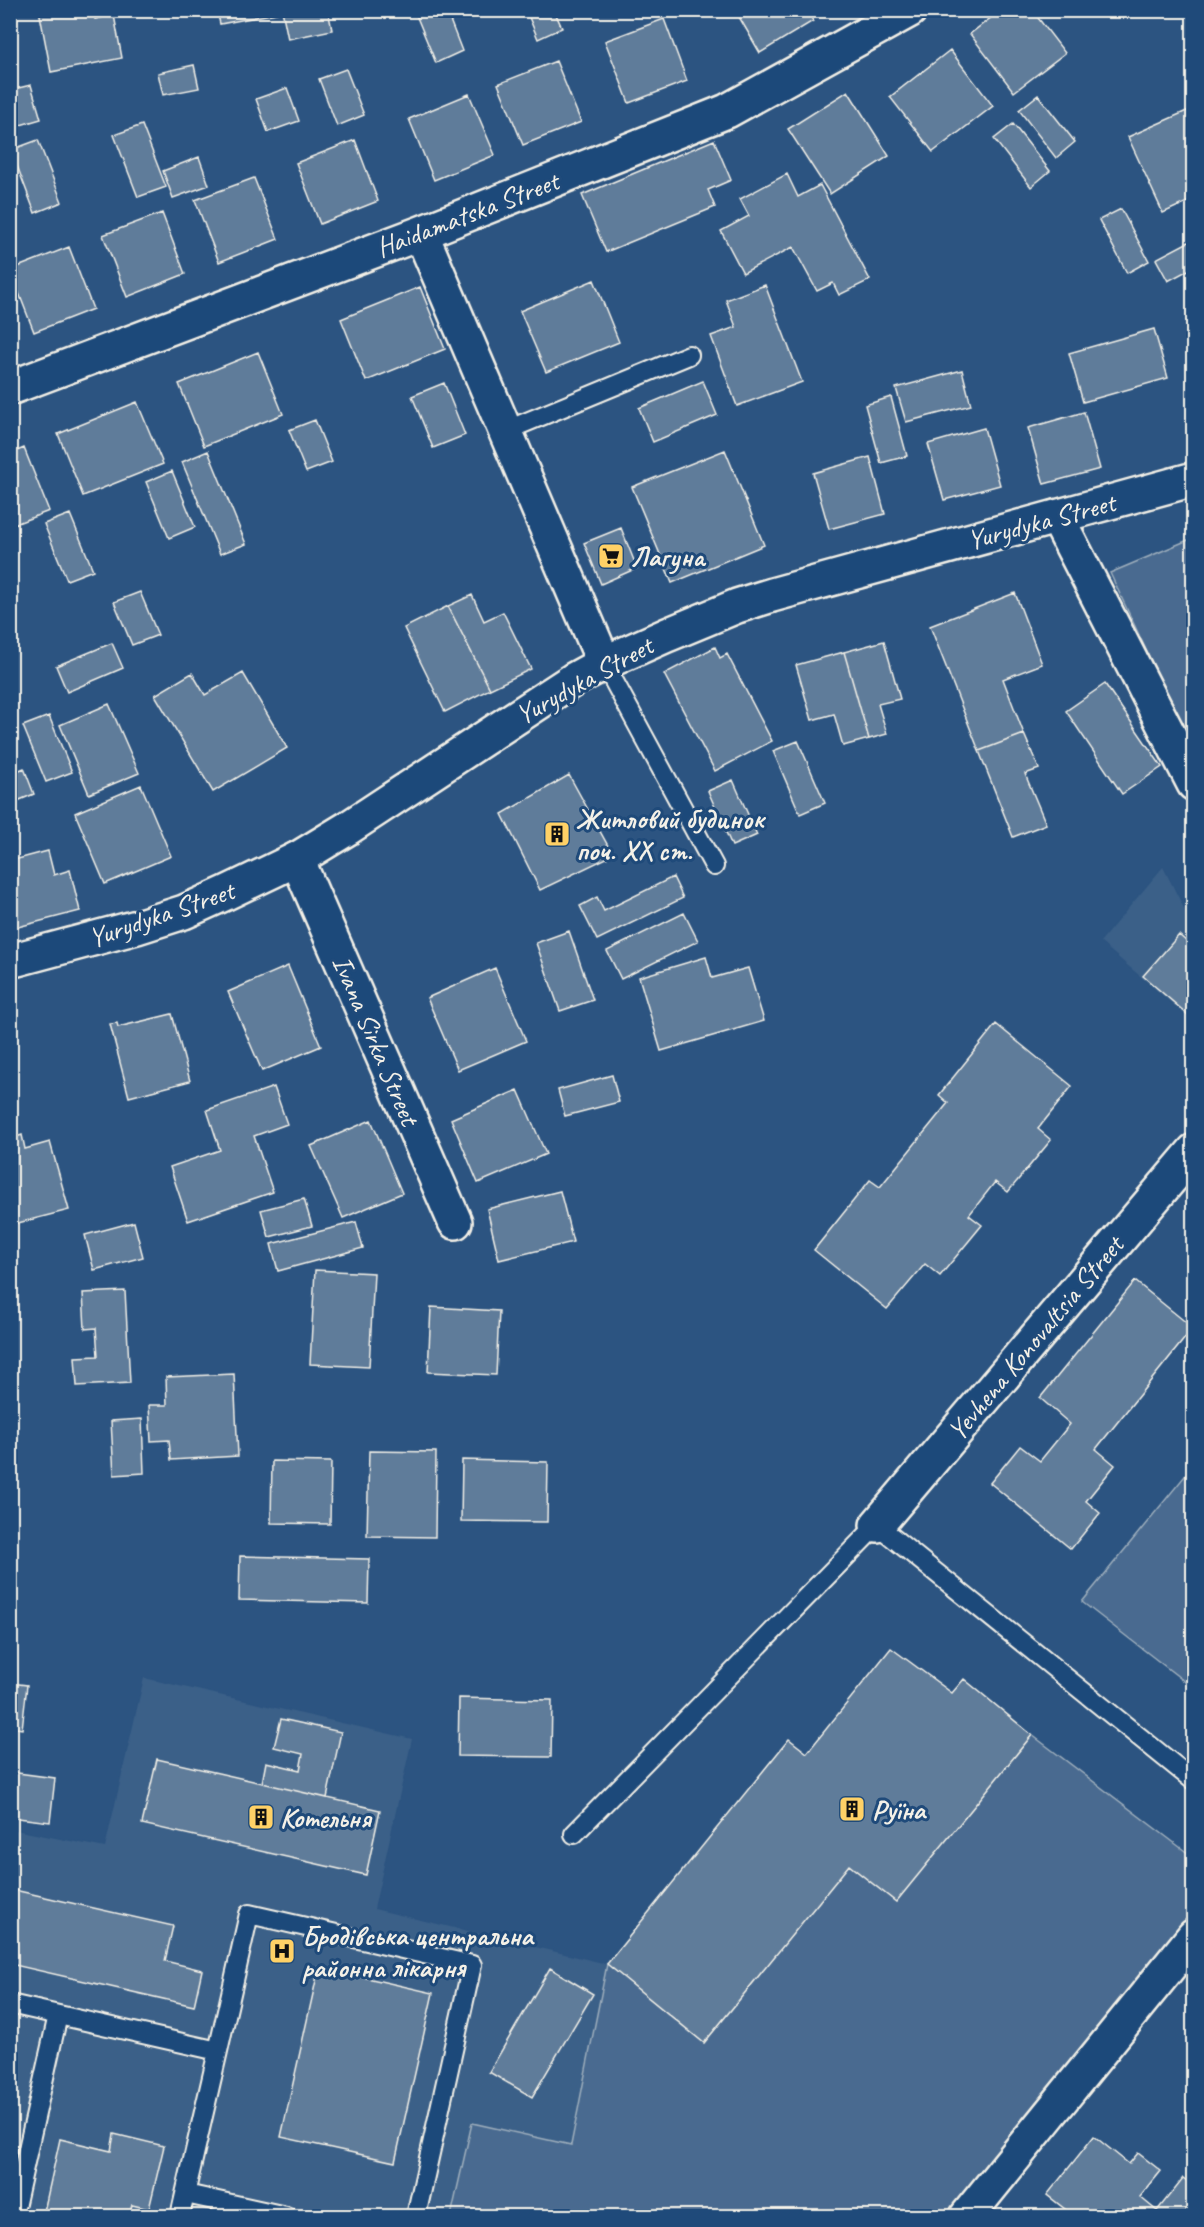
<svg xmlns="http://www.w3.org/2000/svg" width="1204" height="2227" font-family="Caveat,sans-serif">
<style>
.built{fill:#3b6088}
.green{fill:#496b90;stroke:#9eaebc;stroke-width:1.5}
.building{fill:#5e7b9a;stroke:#f4f1e8;stroke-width:1.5}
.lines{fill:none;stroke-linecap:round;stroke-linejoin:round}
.service-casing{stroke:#f4f1e8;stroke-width:22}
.minor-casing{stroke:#f4f1e8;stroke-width:38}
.tertiary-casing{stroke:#f4f1e8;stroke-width:38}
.service{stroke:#1f4a7a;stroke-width:18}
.minor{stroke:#1f4a7a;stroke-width:33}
.tertiary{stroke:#1f4a7a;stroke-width:33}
.labels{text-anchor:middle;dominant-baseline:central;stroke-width:6;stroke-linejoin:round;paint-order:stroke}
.street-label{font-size:28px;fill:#f4f1e8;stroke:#1f4a7a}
.poi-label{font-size:28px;font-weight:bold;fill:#f4f1e8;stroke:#1f4a7a;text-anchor:start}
</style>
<rect width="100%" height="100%" fill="#2c5481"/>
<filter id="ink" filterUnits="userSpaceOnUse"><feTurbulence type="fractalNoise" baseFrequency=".0167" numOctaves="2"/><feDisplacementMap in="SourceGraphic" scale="12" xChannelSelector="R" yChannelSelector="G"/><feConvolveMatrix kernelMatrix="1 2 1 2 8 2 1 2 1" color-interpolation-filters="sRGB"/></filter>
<g filter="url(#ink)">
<path class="built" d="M1163,867L1193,926V1021L1100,942Z
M144,1678L412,1739L374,1909L607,1964L571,2145L472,2123L451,2216H11L10,1829L105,1848Z"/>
<path class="green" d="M1193,538V750L1110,573Z
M1193,1466V1688L1082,1602Z
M1032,1735L1193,1857V1936L967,2216H451L472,2123L571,2145L607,1964L704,2043L849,1865L896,1902Z"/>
<path class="building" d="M39,10H93L95,19L114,15L122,58L51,72Z
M217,10H277V13L220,24Z
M282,10H328L332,30L288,39Z
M414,10H446L462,51L436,63Z
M526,10H554L562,28L538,39Z
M735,10H807L813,21L760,53Z
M1001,10H1032L1065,53L1014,92L970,34Z
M664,19L687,81L629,103L605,41Z
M950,50L993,106L933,152L890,97Z
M556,61L581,122L523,145L498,84Z
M194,65L199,88L163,95L158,73Z
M346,69L364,115L337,126L319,79Z
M31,85L41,119L10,128V90Z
M287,88L299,121L268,132L256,99Z
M848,91L889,156L830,194L788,129Z
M469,94L495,155L434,180L409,119Z
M1038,95L1075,142L1056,158L1019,110Z
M1189,110L1194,120V199L1163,213L1128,137Z
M1013,124L1050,171L1031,187L994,139Z
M142,125L166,187L138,197L114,135Z
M38,140L62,202L35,213L11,150Z
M355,140L378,201L320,224L296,163Z
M714,140L731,180L708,190L715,207L606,252L582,195Z
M199,157L209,185L173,198L163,171Z
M787,174L798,197L820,185L870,280L839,295L833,283L817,291L793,247L743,273L721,231L749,216L740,199Z
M254,178L278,239L219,262L195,200Z
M1121,209L1149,261L1127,273L1099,220Z
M162,213L185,274L127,297L103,235Z
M1194,239V267L1168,281L1156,259Z
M69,247L93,309L34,332L10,270Z
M594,280L619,342L546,372L520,311Z
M765,285L802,382L737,406L711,336L736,327L726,300Z
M420,287L445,349L366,381L341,319Z
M1154,329L1168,378L1083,402L1069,353Z
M258,352L283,414L204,446L179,384Z
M962,370L971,405L906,422L896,388Z
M703,381L717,415L653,442L639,408Z
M444,383L465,435L433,448L412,396Z
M891,397L907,456L881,463L865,405Z
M137,402L163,464L83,496L58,434Z
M1084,412L1100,469L1044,484L1028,428Z
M315,420L332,462L306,472L289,430Z
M984,428L1000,485L944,500L928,444Z
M24,448L49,511L10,526V454Z
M725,450L764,545L672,583L632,487Z
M208,451L246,544L220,554L182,462Z
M870,457L885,514L829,529L813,473Z
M172,471L195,527L169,538L146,482Z
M70,514L93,570L67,580L44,524Z
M621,528L637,568L601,584L584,543Z
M140,592L158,635L132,645L114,602Z
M1015,593L1042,664L1003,679L1024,734L979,751L930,626Z
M472,595L484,621L503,612L531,669L490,689L448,606Z
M448,606L490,689L445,712L404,628Z
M884,641L900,699L878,704L887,734L869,739L844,652Z
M112,643L123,668L67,692L56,666Z
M715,647L720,658L727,654L772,741L715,771L664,674Z
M844,652L869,739L843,746L834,714L812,720L796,665Z
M192,673L205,695L243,673L287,748L213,792L155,695Z
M1105,684L1162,767L1122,794L1066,711Z
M109,704L139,773L89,794L60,725Z
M49,716L72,772L46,782L23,726Z
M1024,734L1039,769L1025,774L1046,824L1013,837L979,751Z
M798,741L825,803L800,814L773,751Z
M24,768L34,794L10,804V774Z
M569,775L613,855L540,890L502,814Z
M733,780L757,835L732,846L708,791Z
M141,785L171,856L105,884L75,813Z
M48,851L54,875L70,870L80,911L10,929V861Z
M673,877L683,898L597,940L580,906L597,897L604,911Z
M684,913L698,941L621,979L607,951Z
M569,931L593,1000L560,1011L536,943Z
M1179,935L1194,948V1020L1143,976Z
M706,957L712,978L748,968L764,1021L661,1051L639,977Z
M288,966L321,1046L262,1071L228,992Z
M495,968L526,1041L458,1070L427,998Z
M172,1014L190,1081L129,1097L110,1024L117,1023L118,1027Z
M996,1024L1072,1086L1038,1129L1051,1140L1008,1192L995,1182L969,1215L982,1225L940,1276L925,1264L887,1309L814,1250L870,1180L880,1187L948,1103L939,1095Z
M612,1075L619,1102L565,1116L558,1090Z
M274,1087L287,1124L254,1136L273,1192L188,1221L170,1167L220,1150L207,1110Z
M518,1090L546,1154L478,1183L451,1119Z
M371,1120L402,1193L343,1218L311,1146Z
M22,1135L25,1149L50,1142L69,1210L10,1225V1139Z
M560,1191L573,1242L499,1260L487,1209Z
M304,1199L312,1226L269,1237L261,1210Z
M134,1222L143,1257L94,1270L85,1235Z
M356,1222L363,1248L278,1271L271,1244Z
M315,1270L374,1273L369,1367L310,1364Z
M1135,1281L1193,1328L1096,1449L1115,1465L1086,1501L1100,1513L1071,1549L990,1483L1020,1446L1040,1461L1070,1424L1040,1398Z
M125,1291L130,1383L77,1386L75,1357L98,1356L96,1328L85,1329L83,1293Z
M431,1307L499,1311L496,1375L428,1372Z
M234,1374L238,1456L171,1460L169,1440L151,1441L149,1405H167L166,1377Z
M142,1419L144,1473L114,1475L111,1421Z
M369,1451L436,1452L435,1537L367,1536Z
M462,1460L548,1462L547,1522L461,1521Z
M272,1461L331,1462L330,1524L271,1523Z
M240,1556L369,1559L368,1603L239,1600Z
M891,1648L952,1693L964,1679L1032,1735L896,1902L849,1865L704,2043L607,1964L789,1739L807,1753Z
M10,1683L27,1685L22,1729L10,1727Z
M459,1698L552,1700L551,1757L458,1756Z
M281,1719L341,1732L327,1798L262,1783L266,1762L300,1770L303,1754L274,1747Z
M157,1759L380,1810L366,1875L142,1824Z
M10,1772L55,1778L50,1822L10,1817Z
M10,1889L173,1926L165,1961L202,1970L194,2006L10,1964Z
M319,1967L433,1993L395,2162L281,2137Z
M550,1968L593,1994L532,2097L489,2072Z
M10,2075L17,2077L10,2107Z
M114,2134L164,2146L149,2209L132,2205L129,2216H43L60,2139L111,2151Z
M1094,2136L1129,2164L1138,2153L1161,2171L1140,2197L1157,2211L1183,2178L1194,2186V2216H1074L1047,2195Z"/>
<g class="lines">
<defs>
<path id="service" d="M505,431L689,355
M604,663L714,866
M574,1834L877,1525L1194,1781
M10,2004L218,2051L180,2216
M218,2051L249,1914L472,1965L416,2216
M186,2194L286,2216
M13,2216L58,2015"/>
<path id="minor" d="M421,233L604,663
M10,388L421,233L727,111L910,10
M1057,517L1194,784
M297,859L455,1222
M877,1525L1194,1151
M967,2216L1194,1936"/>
<path id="tertiary" d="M10,961L137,927L184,912L226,893L297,859L348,828L573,680L604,663L667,635L737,606L772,595L1194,479"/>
</defs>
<use href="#service" class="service-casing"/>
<use href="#minor" class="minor-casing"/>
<use href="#tertiary" class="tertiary-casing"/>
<use href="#service" class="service"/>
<use href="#minor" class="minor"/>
<use href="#tertiary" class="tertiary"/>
</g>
</g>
<defs>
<symbol id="supermarket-square" viewBox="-11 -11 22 22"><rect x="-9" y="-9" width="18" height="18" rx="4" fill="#ffd166" stroke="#1f4a7a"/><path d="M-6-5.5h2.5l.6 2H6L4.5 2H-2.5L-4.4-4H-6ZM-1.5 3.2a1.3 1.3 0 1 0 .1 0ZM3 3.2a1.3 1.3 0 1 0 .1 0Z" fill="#111"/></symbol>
<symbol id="building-square" viewBox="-11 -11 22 22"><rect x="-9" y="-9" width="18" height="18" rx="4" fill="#ffd166" stroke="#1f4a7a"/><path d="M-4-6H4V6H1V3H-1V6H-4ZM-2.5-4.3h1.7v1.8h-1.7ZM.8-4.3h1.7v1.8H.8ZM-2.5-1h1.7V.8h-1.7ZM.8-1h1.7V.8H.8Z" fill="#111"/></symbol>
<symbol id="hospital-square" viewBox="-11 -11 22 22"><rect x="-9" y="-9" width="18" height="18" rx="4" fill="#ffd166" stroke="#1f4a7a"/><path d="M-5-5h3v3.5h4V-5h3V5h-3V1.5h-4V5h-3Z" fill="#111"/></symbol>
</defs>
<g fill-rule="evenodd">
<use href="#supermarket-square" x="596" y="541" width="30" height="30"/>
<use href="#building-square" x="542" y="819" width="30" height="30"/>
<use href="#building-square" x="837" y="1794" width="30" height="30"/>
<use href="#building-square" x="246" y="1802" width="30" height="30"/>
<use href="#hospital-square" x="267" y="1936" width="30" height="30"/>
</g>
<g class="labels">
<g class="street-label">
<text transform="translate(467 214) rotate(-21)">Haidamatska Street</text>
<text transform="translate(1041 521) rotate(-15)">Yurydyka Street</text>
<text transform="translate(584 680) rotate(-29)">Yurydyka Street</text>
<text transform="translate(161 914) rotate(-19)">Yurydyka Street</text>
<text transform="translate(376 1040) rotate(67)">Ivana Sirka Street</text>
<text transform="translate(1035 1338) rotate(-50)">Yevhena Konovaltsia Street</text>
</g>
<g class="poi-label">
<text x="630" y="556">Лагуна</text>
<text x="576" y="818">Житловий будинок<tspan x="576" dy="32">поч. XX ст.</tspan></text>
<text x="872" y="1809">Руїна</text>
<text x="280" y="1817">Котельня</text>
<text x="302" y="1935">Бродівська центральна<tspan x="302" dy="32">районна лікарня</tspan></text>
</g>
</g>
<rect width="1204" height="2227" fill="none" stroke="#1f4a7a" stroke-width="36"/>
<rect x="18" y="18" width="1168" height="2191" fill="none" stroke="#f4f1e8" stroke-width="2" filter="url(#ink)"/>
</svg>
